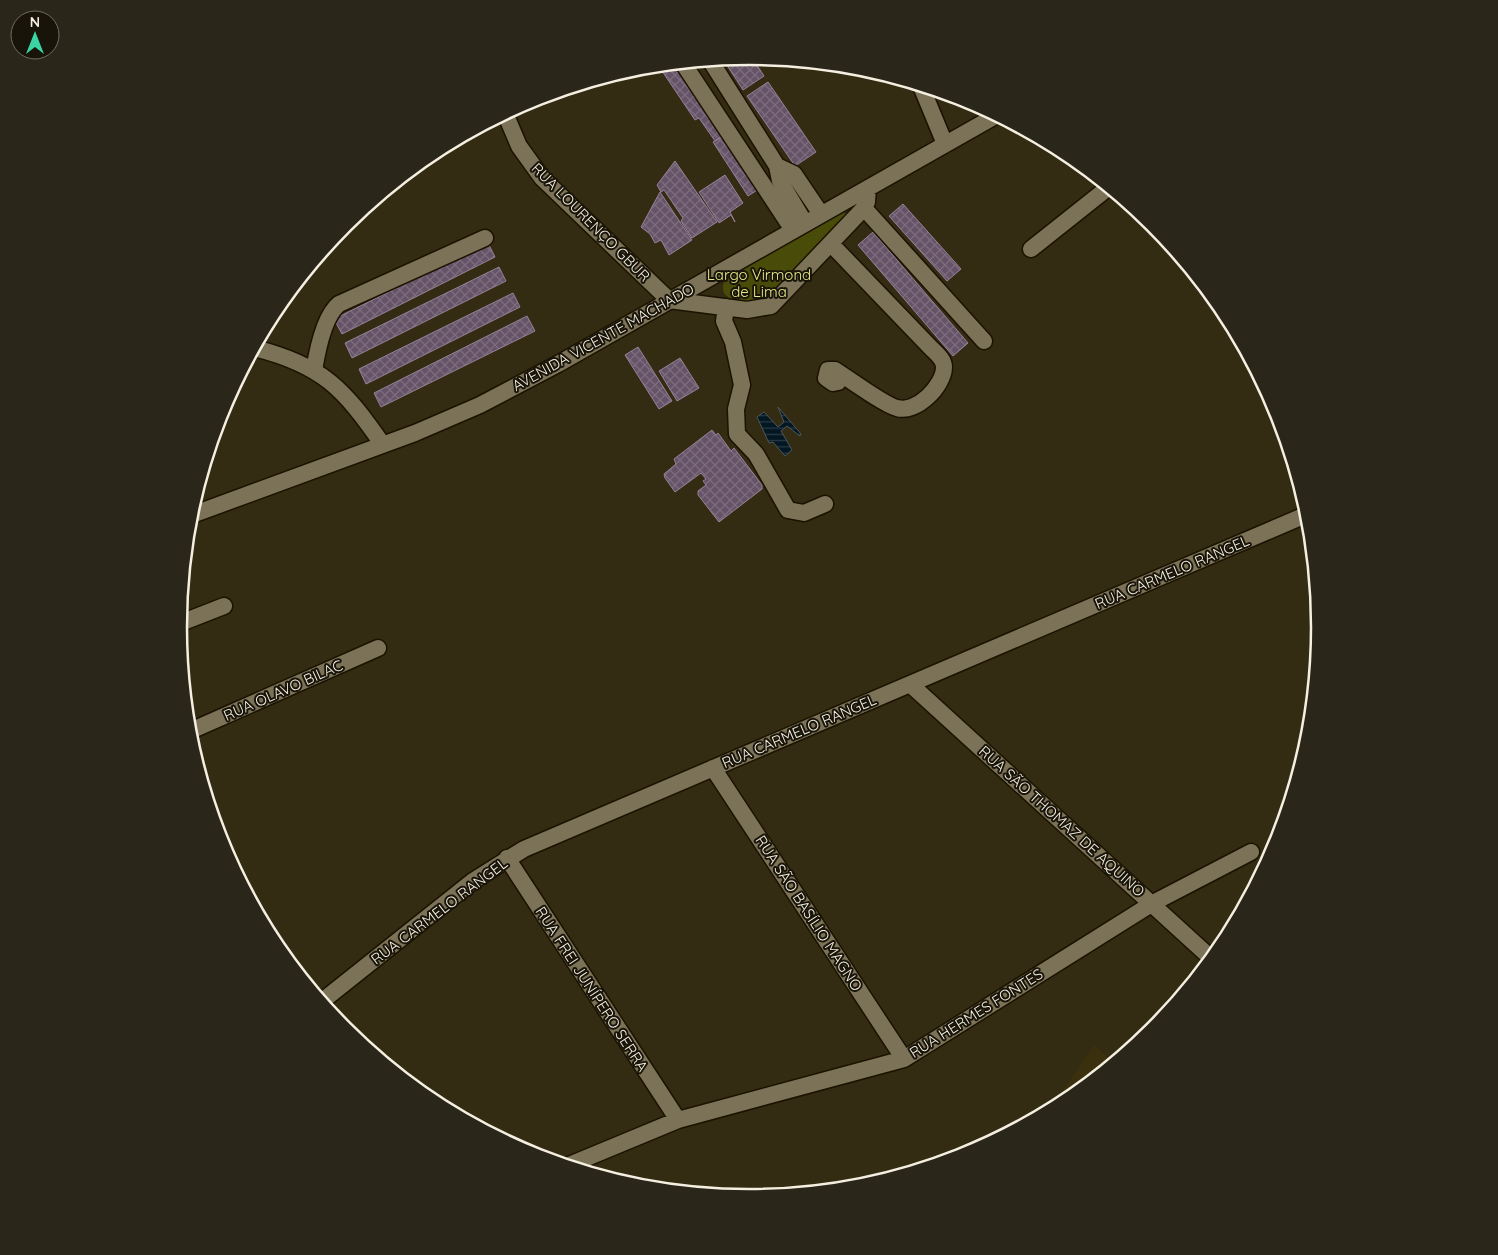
<svg xmlns="http://www.w3.org/2000/svg" width="1498" height="1255" font-family="Quicksand,sans-serif">
<style>
.built{fill:#3a300e}
.green{fill:#494c09}
.water{fill:url(#water-rules);stroke:#4b585c}
.building{fill:url(#building-cross-hatch);stroke:#968199}
.lines{fill:none;stroke-linecap:round;stroke-linejoin:round}
.minor-casing{stroke:#1b1300;stroke-width:19}
.minor{stroke:#7c7257;stroke-width:16}
.labels{text-anchor:middle;dominant-baseline:central;stroke-width:4;stroke-linejoin:round;paint-order:stroke}
.street-label{font-size:15px;fill:#f4efe0;stroke:#181409}
.park-label{font-size:15px;fill:#e5ec8a;stroke:#181409}
.rim{fill:none;stroke:#f4efe0;stroke-width:2.5}
</style>
<defs>
<pattern id="water-rules" width="6" height="5" patternUnits="userSpaceOnUse" patternTransform="scale(1.25)"><rect width="6" height="5" fill="#031723"/><path d="M0 2.5h6" fill="none" stroke="#283943"/></pattern>
<pattern id="building-cross-hatch" width="8" height="8" patternUnits="userSpaceOnUse" patternTransform="scale(1.25)"><rect width="8" height="8" fill="#665368"/><path d="M0 0l8 8M0 8l8-8" fill="none" stroke="#7c6c7d"/></pattern>
</defs>
<rect width="100%" height="100%" fill="#332b12"/>
<path class="built" d="M1094,1045L1114,1063L1066,1103L1048,1112Z"/>
<path class="green" d="M839,211L847,214L762,304C746,302 711,302 727,277Z"/>
<path class="water" d="M778,407L801,434L800,436L787,426L781,431L792,450L785,456L773,442L769,443L757,417L764,412L778,427L784,422Z"/>
<path class="building" d="M751,56L764,76L743,90L723,59Z
M675,63L728,133L715,141L699,118L695,120L658,65Z
M768,82L816,152L795,166L747,96Z
M726,134L762,187L748,196L713,142Z
M675,161L717,222L692,238L681,221L683,218L664,190L661,192L657,185Z
M725,175L743,203L730,212L735,222L731,215L719,223L699,192Z
M660,192L692,240L669,255L661,240L655,243L650,234L641,227Z
M903,204L961,269L947,281L889,216Z
M873,232L968,343L953,356L858,245Z
M488,243L495,257L342,334L334,319Z
M499,267L506,281L352,358L345,343Z
M513,293L520,307L366,384L359,369Z
M527,316L535,331L381,407L374,393Z
M638,347L672,401L659,409L625,355Z
M680,358L699,388L677,401L659,371Z
M712,430L716,435L718,433L731,451L734,448L762,485V489L719,522L698,495V491L706,485L703,481L706,479L701,473L675,492L665,478L664,474L676,464L674,459Z"/>
<g class="lines">
<defs>
<path id="minor" d="M710,60L777,166L780,181L805,223
M683,63L793,230
M921,86L945,144
M505,113L519,146L542,178L669,300
M777,166L794,174L821,214
M864,208L984,341
M832,245L931,348C936,353 944,359 944,367C944,386 916,414 897,408C884,405 848,378 835,370H828L826,378L833,383L838,382L842,375
M1031,249L1109,187
M669,300L747,310L771,306L864,208L867,202L868,188
M726,307L724,321L733,342L742,385L736,409L737,434L756,454L788,510L804,513L825,504
M254,348C323,365 344,389 383,445
M314,371C317,352 324,316 339,304L485,238
M189,516L415,433L480,405L558,364L997,115
M178,624L224,606
M910,684L1212,959
M188,732L378,648
M713,768L904,1059
M507,858L678,1120
M321,1002L473,881L524,849L1308,514
M567,1166L678,1120L904,1059L1153,903L1251,852"/>
</defs>
<use href="#minor" class="minor-casing"/>
<use href="#minor" class="minor"/>
</g>
<g class="labels">
<g class="street-label">
<text transform="translate(591 222) rotate(45)">RUA LOURENÇO GBUR</text>
<text transform="translate(603 337) rotate(-29)">AVENIDA VICENTE MACHADO</text>
<text transform="translate(1172 572) rotate(-23)">RUA CARMELO RANGEL</text>
<text transform="translate(283 690) rotate(-24)">RUA OLAVO BILAC</text>
<text transform="translate(799 731) rotate(-23)">RUA CARMELO RANGEL</text>
<text transform="translate(1062 821) rotate(42)">RUA SÃO THOMAZ DE AQUINO</text>
<text transform="translate(439 911) rotate(-37)">RUA CARMELO RANGEL</text>
<text transform="translate(809 913) rotate(57)">RUA SÃO BASÍLIO MAGNO</text>
<text transform="translate(592 989) rotate(57)">RUA FREI JUNÍPERO SERRA</text>
<text transform="translate(976 1013) rotate(-32)">RUA HERMES FONTES</text>
</g>
<g class="park-label">
<text x="759" y="274">Largo Virmond<tspan x="759" dy="17">de Lima</tspan></text>
</g>
</g>
<path d="M0 0H1498V1255H0ZM187 627a562 562 0 1 1 1124 0a562 562 0 1 1-1124 0Z" fill="#2a261a" fill-rule="evenodd"/>
<path class="rim" d="M187 627a562 562 0 1 1 1124 0a562 562 0 1 1-1124 0Z"/>
<g transform="translate(35 35)"><circle r="24" fill="#181409" stroke="#706c5f"/>
<path d="M0-4L9 19L0 12L-9 19Z" fill="#3bd4a4"/>
<text y="-8" font-size="14" font-weight="bold" text-anchor="middle" fill="#f4efe0">N</text>
</g>
</svg>
